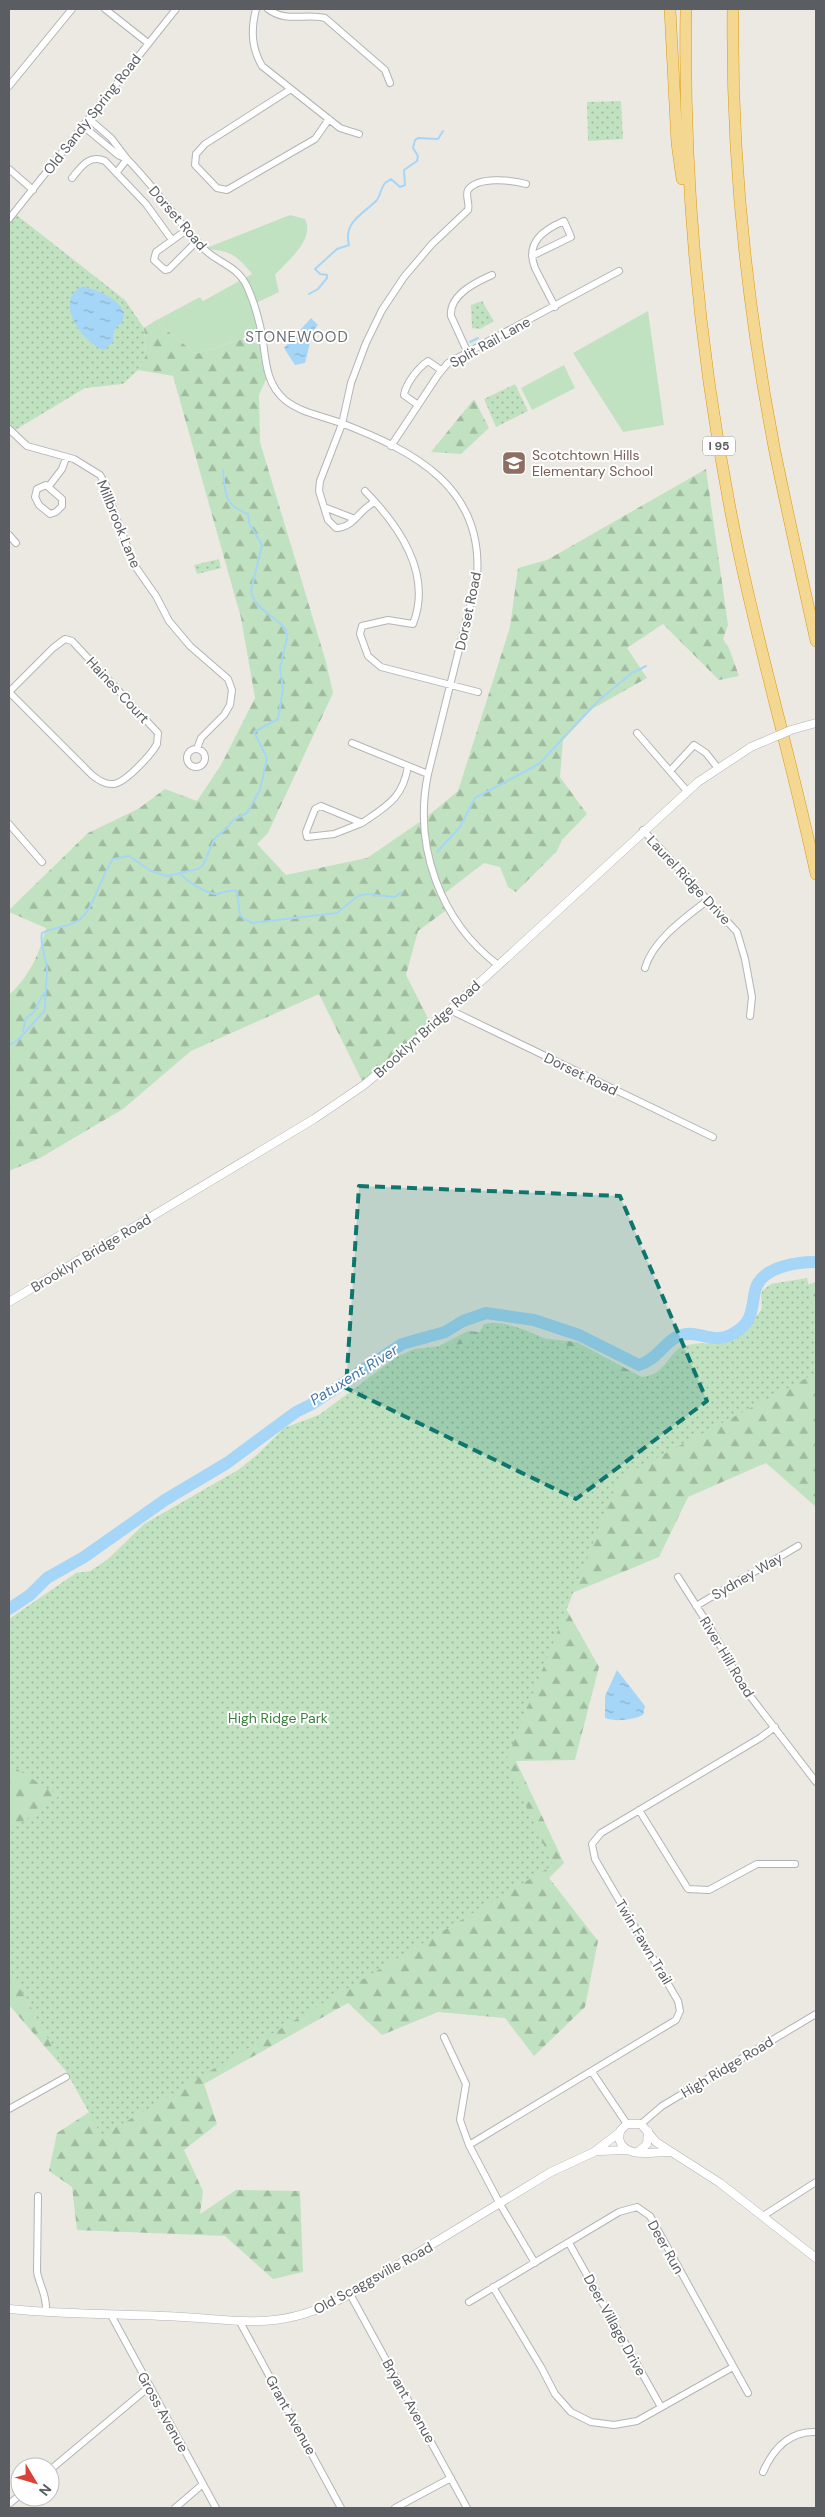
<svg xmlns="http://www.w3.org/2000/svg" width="825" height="2517" font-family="'DM Sans',sans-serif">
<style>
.green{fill:#c1e2c0}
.forest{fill:url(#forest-firs)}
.park{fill:url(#park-dots)}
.water{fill:url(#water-ripples)}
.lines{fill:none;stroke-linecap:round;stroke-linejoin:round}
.stream{stroke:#a6d6f7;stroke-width:2}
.river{stroke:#a6d6f7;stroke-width:12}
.minor-casing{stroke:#b2b4b8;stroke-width:8}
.tertiary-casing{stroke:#b2b4b8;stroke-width:9}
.motorway-casing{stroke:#db9813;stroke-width:12}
.minor{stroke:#fff;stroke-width:6}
.tertiary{stroke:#fff;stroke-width:8}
.motorway{stroke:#f4d891;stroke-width:11}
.tertiary-bridge-casing{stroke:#b2b4b8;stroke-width:9;stroke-linecap:butt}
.tertiary-bridge{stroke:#fff;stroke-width:8}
.marked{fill:#0f766e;fill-opacity:0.2;stroke:#0f766e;stroke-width:4;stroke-dasharray:10 6;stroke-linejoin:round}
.labels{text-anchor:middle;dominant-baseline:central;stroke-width:4;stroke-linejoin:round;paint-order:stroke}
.shield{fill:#fff;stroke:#8c8e90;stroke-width:1}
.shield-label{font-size:12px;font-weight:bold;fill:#5a5d61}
.street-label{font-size:14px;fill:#5a5d61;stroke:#fff}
.education-label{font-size:14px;fill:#785e54;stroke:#fff;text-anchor:start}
.park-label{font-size:14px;fill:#3b7f3d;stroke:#fff}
.neighbourhood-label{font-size:15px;letter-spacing:1px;fill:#6b6f73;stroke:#fff}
.water-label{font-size:15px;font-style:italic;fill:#4578a7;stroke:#fff}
</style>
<defs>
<pattern id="forest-firs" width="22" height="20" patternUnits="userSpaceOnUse" patternTransform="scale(1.25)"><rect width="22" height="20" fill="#c1e2c0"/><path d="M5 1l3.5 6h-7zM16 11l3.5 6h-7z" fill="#a0ba9f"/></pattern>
<pattern id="park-dots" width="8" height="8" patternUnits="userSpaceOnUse" patternTransform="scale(1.25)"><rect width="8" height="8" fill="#c1e2c0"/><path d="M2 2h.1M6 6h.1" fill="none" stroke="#a0ba9f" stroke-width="1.8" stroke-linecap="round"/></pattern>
<pattern id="water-ripples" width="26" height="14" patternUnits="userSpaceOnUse" patternTransform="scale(1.25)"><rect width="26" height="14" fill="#a6d6f7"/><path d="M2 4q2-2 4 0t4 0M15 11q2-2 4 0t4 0" fill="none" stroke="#8ab1cb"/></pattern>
</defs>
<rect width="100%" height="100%" fill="#ece9e2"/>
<path class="green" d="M290,215L305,219C315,240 288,260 275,275L279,292L254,304L260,327L242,339L196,354L155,321L200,297L203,301L252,274C236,254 229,250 204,249Z
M648,311L664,425L623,432L573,353Z
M564,365L575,388L532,410L521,388Z"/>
<path class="forest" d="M155,321L196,354L242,339L263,345L268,375L259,395L260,442L326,662L333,693L268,833L257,844L286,875L367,858L424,819L458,791L510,627L518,568L547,560L706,469L728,625L723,639L729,648L739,676L719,680L663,624L627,648L647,678L592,709L563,740L560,777L587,814L562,840L557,851L516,892L508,887L500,867L484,863L441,896L448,909L418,931L406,975L432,1026L364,1085L319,994L191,1051L123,1109L40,1158L9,1171V995C29,977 40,953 46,928L9,912V910L88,833L138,809L165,789L197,801L221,765L255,698L241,618L173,376L138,370L146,355L144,328Z
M474,399L489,428L461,454L431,452Z
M816,1282V1507L766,1463L688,1497L659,1557L560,1598L599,1667L575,1760L516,1761L564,1863L549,1878L598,1941L585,2007L534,2056L505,2018L438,2012L382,2035L348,2003L204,2084L217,2124L184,2150L203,2191L200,2214L236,2190L300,2191L303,2272L273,2279L225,2236L77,2230L72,2187L49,2171L57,2133L97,2107L9,2005V1627L150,1530L272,1454L292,1431L412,1360L468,1331L577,1342L649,1381L731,1350L763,1329L773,1296Z"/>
<path class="park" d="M621,101L623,139L588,141L587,102Z
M14,213L125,300L144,328L146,355L138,370L123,384L85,388L12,432L9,429V219Z
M482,301L494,321L480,329L472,328L471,305Z
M515,384L528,411L496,427L484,399Z
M219,559L221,568L197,574L194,565Z
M807,1278L816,1322V1373L619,1478L506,1761L553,1865L102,2136L9,1968V1831L59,1796L9,1764V1619L76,1573L91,1571L105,1562L144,1524L238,1470L258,1454L284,1428L319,1415L398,1356L415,1349L471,1343L477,1337L484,1324C509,1319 533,1335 557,1343C566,1346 577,1347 586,1351C605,1358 618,1378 640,1377C669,1376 667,1348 688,1345C718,1339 730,1354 752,1322C754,1318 759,1314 761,1310C763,1304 760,1297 762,1291L771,1284Z"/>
<path class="water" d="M83,286C100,292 115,296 124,312L123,320L113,332V342L104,350C82,343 52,300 83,286Z
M311,318L318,325L313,331L305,363L295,365L284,348Z
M617,1670L645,1706L643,1715C632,1720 616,1722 605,1718V1696Z"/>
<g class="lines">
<path class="stream" d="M309,294L318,289L327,278V275L320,274L315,269L337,249L349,245C343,222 363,214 376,201C380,197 381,188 385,183L391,179L400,187L405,185L404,170L417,161L418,156L413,148L415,140L418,138L438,139L443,131
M470,342L478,338
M437,852L460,827L475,798L539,764L599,700L632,673L646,666
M181,875C189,882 206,894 217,894C224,893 229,889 237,891L240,916L252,923L337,913L358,896L366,894L395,897L402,892
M23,1031L26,1018L33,1013L44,993
M9,1045L18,1040L45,1010C45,997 46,985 47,973C48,959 39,947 42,933C54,927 69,927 79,920C93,911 102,873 113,859L129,856L151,871L167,876L198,869L203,865L215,838L227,828L233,820L247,813L260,790L267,758L254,732L278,719L283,689L280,668L287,638L286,630L281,624L262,609L254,600L251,591L262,545L249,523L248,514C224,505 225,493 223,470"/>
<path class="river" d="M9,1609L30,1595L47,1578L84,1557L165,1500L227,1463L296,1412L312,1404L402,1344L445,1332L463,1321L486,1313L534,1320L579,1335L639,1365C658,1360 665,1339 682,1335C701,1329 715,1349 740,1329C753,1319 752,1305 755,1291C760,1267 796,1262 816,1262"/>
<defs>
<path id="minor" d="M105,9L148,43
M256,9C251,29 251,47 262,66L340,128L359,134
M268,9C286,23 305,13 325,18L385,70L390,83
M9,86L72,9
M291,89L205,144L196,154L195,165L217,188L227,190L315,139L329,119
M89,119L111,138L127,159
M83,126L118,155L127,159C154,186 175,218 201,246C218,265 239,264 249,291C255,305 259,320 262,335C266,359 265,383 285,400C301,413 323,416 341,423C414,451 484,487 477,577L428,774C413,846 440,921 498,965
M9,169L33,190
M117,172L127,159
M72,178C81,167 89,154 105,161L146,204L172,240
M9,219L176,9
M188,229L156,252L154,260L165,270L169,269L197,241
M532,256L571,237L564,221C543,230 525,243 535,268L555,307
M467,351L451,316C449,295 476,282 492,275
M418,405L404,395C406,383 418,368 428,361L441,370
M9,429L27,446L74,459L100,475L106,485L115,515L135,566L156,596L169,621L190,646L228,679L232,690L230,705L224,715L201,738L197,749
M391,446L438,375L448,363L619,271
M46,485L62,499V506L56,512L50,514L39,505L35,497L37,489Z
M49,486L62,469L66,458
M365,491C398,525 433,573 413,624L388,620L362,626L360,634L368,656L381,667L478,692
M375,502C360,508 354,528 336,528L328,520L319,491L320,481L342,424L351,383L366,343L382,310L404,277L432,244L468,210C470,204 465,195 468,190C478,176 512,180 526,184
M324,507L355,519
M9,535L16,543
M9,692L53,648L65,639L72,641L158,733L157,744C151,755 126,782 114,784C105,785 98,780 92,775L9,692
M637,733L687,791
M352,743L428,774
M187 758a9 9 0 1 1 18 0a9 9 0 1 1-18 0Z
M670,771L694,745L706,753L717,767
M321,806L362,823L334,834L307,837L306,832L315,809Z
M362,823C387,806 403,798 408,766
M9,824L42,862
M643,830L737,932L745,959L752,997L750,1016
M645,968C653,940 686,917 708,900
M450,1010L713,1137
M678,1577L711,1629L744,1688L816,1782
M696,1606L798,1546
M639,1810L688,1889L709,1890L757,1864H795
M444,2037L466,2084L460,2120L469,2145L500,2204L535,2263
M592,2072L627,2124
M9,2109L66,2077
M641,2124L662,2106L816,2014
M469,2145L676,2020L680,2011L678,2001L595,1859L592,1844L601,1833L760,1738L775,1727
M38,2196L37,2272C40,2287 47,2295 46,2312
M763,2216L816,2182
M569,2243L661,2407
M493,2287L541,2367L555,2394L571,2412L591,2422L614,2425L637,2421L733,2367
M350,2294L467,2508
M469,2302L619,2212L637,2207L650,2216L748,2393
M111,2315L216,2508
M240,2322L341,2508
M50,2470L149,2387
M763,2472C773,2449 789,2431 816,2432
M9,2504L20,2495
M175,2508L203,2484
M395,2508L451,2478"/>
<path id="tertiary" d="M9,1302L314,1119L364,1085L416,1041L698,782L751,747
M599,2151L626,2150
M638,2152L647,2144L648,2131
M671,2152C654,2151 625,2160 619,2139L620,2131L627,2124H641L656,2142L720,2183L816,2258
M9,2309C59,2314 110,2314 161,2316C239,2318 276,2335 350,2294L551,2172L594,2152L620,2132"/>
<path id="motorway" d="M670,9L677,143L682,179
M686,9C683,190 701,371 738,548C761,658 793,765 816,874
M733,9C731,157 747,307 775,452C788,515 802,578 816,641"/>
</defs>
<use href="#minor" class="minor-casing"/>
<use href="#tertiary" class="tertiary-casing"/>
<use href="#motorway" class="motorway-casing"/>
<use href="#minor" class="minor"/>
<use href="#tertiary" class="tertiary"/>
<use href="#motorway" class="motorway"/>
<defs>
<path id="tertiary-bridge" d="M751,747L791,730L816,723"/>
</defs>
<use href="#tertiary-bridge" class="tertiary-bridge-casing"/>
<use href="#tertiary-bridge" class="tertiary-bridge"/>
</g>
<path class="marked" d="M359,1186L620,1196L707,1401L576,1499L346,1388Z"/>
<defs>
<symbol id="school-square" viewBox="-11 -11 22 22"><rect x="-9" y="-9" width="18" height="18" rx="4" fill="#8d6e63" stroke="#fff"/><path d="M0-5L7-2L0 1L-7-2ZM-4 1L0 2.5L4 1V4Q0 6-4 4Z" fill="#fff"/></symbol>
</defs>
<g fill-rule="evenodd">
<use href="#school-square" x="500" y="449" width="28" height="28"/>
</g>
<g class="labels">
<rect class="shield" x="703" y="436.5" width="32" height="19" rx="4"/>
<g class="shield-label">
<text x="719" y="446">I 95</text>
</g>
<g class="street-label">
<text transform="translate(92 114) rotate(-52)">Old Sandy Spring Road</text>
<text transform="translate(178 218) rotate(49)">Dorset Road</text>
<text transform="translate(490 342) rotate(-29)">Split Rail Lane</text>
<text transform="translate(119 524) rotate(68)">Millbrook Lane</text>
<text transform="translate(468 611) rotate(-78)">Dorset Road</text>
<text transform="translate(118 690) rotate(47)">Haines Court</text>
<text transform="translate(689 880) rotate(47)">Laurel Ridge Drive</text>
<text transform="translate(427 1029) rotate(-42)">Brooklyn Bridge Road</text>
<text transform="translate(581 1074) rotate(26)">Dorset Road</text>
<text transform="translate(91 1253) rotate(-31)">Brooklyn Bridge Road</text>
<text transform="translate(747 1576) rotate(-30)">Sydney Way</text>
<text transform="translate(727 1657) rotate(59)">River Hill Road</text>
<text transform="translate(644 1942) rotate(59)">Twin Fawn Trail</text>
<text transform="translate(727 2067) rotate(-31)">High Ridge Road</text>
<text transform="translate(666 2247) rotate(61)">Deer Run</text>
<text transform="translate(373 2278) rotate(-29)">Old Scaggsville Road</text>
<text transform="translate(615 2325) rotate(61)">Deer Village Drive</text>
<text transform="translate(409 2401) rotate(61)">Bryant Avenue</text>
<text transform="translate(163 2412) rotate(61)">Gross Avenue</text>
<text transform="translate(291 2415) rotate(61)">Grant Avenue</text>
</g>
<g class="education-label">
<text x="532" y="455">Scotchtown Hills<tspan x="532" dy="16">Elementary School</tspan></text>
</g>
<g class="park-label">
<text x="278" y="1718">High Ridge Park</text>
</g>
<g class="neighbourhood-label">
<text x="297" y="337">STONEWOOD</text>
</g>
<g class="water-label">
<text transform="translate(354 1375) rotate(-32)">Patuxent River</text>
</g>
</g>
<rect width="825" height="2517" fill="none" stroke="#5a5d61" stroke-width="20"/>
<g transform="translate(35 2482) rotate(128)"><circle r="24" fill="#ffffff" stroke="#bdbec0"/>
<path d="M0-4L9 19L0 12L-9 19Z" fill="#da4239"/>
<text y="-8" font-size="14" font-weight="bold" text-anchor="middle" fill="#5a5d61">N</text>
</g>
</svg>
